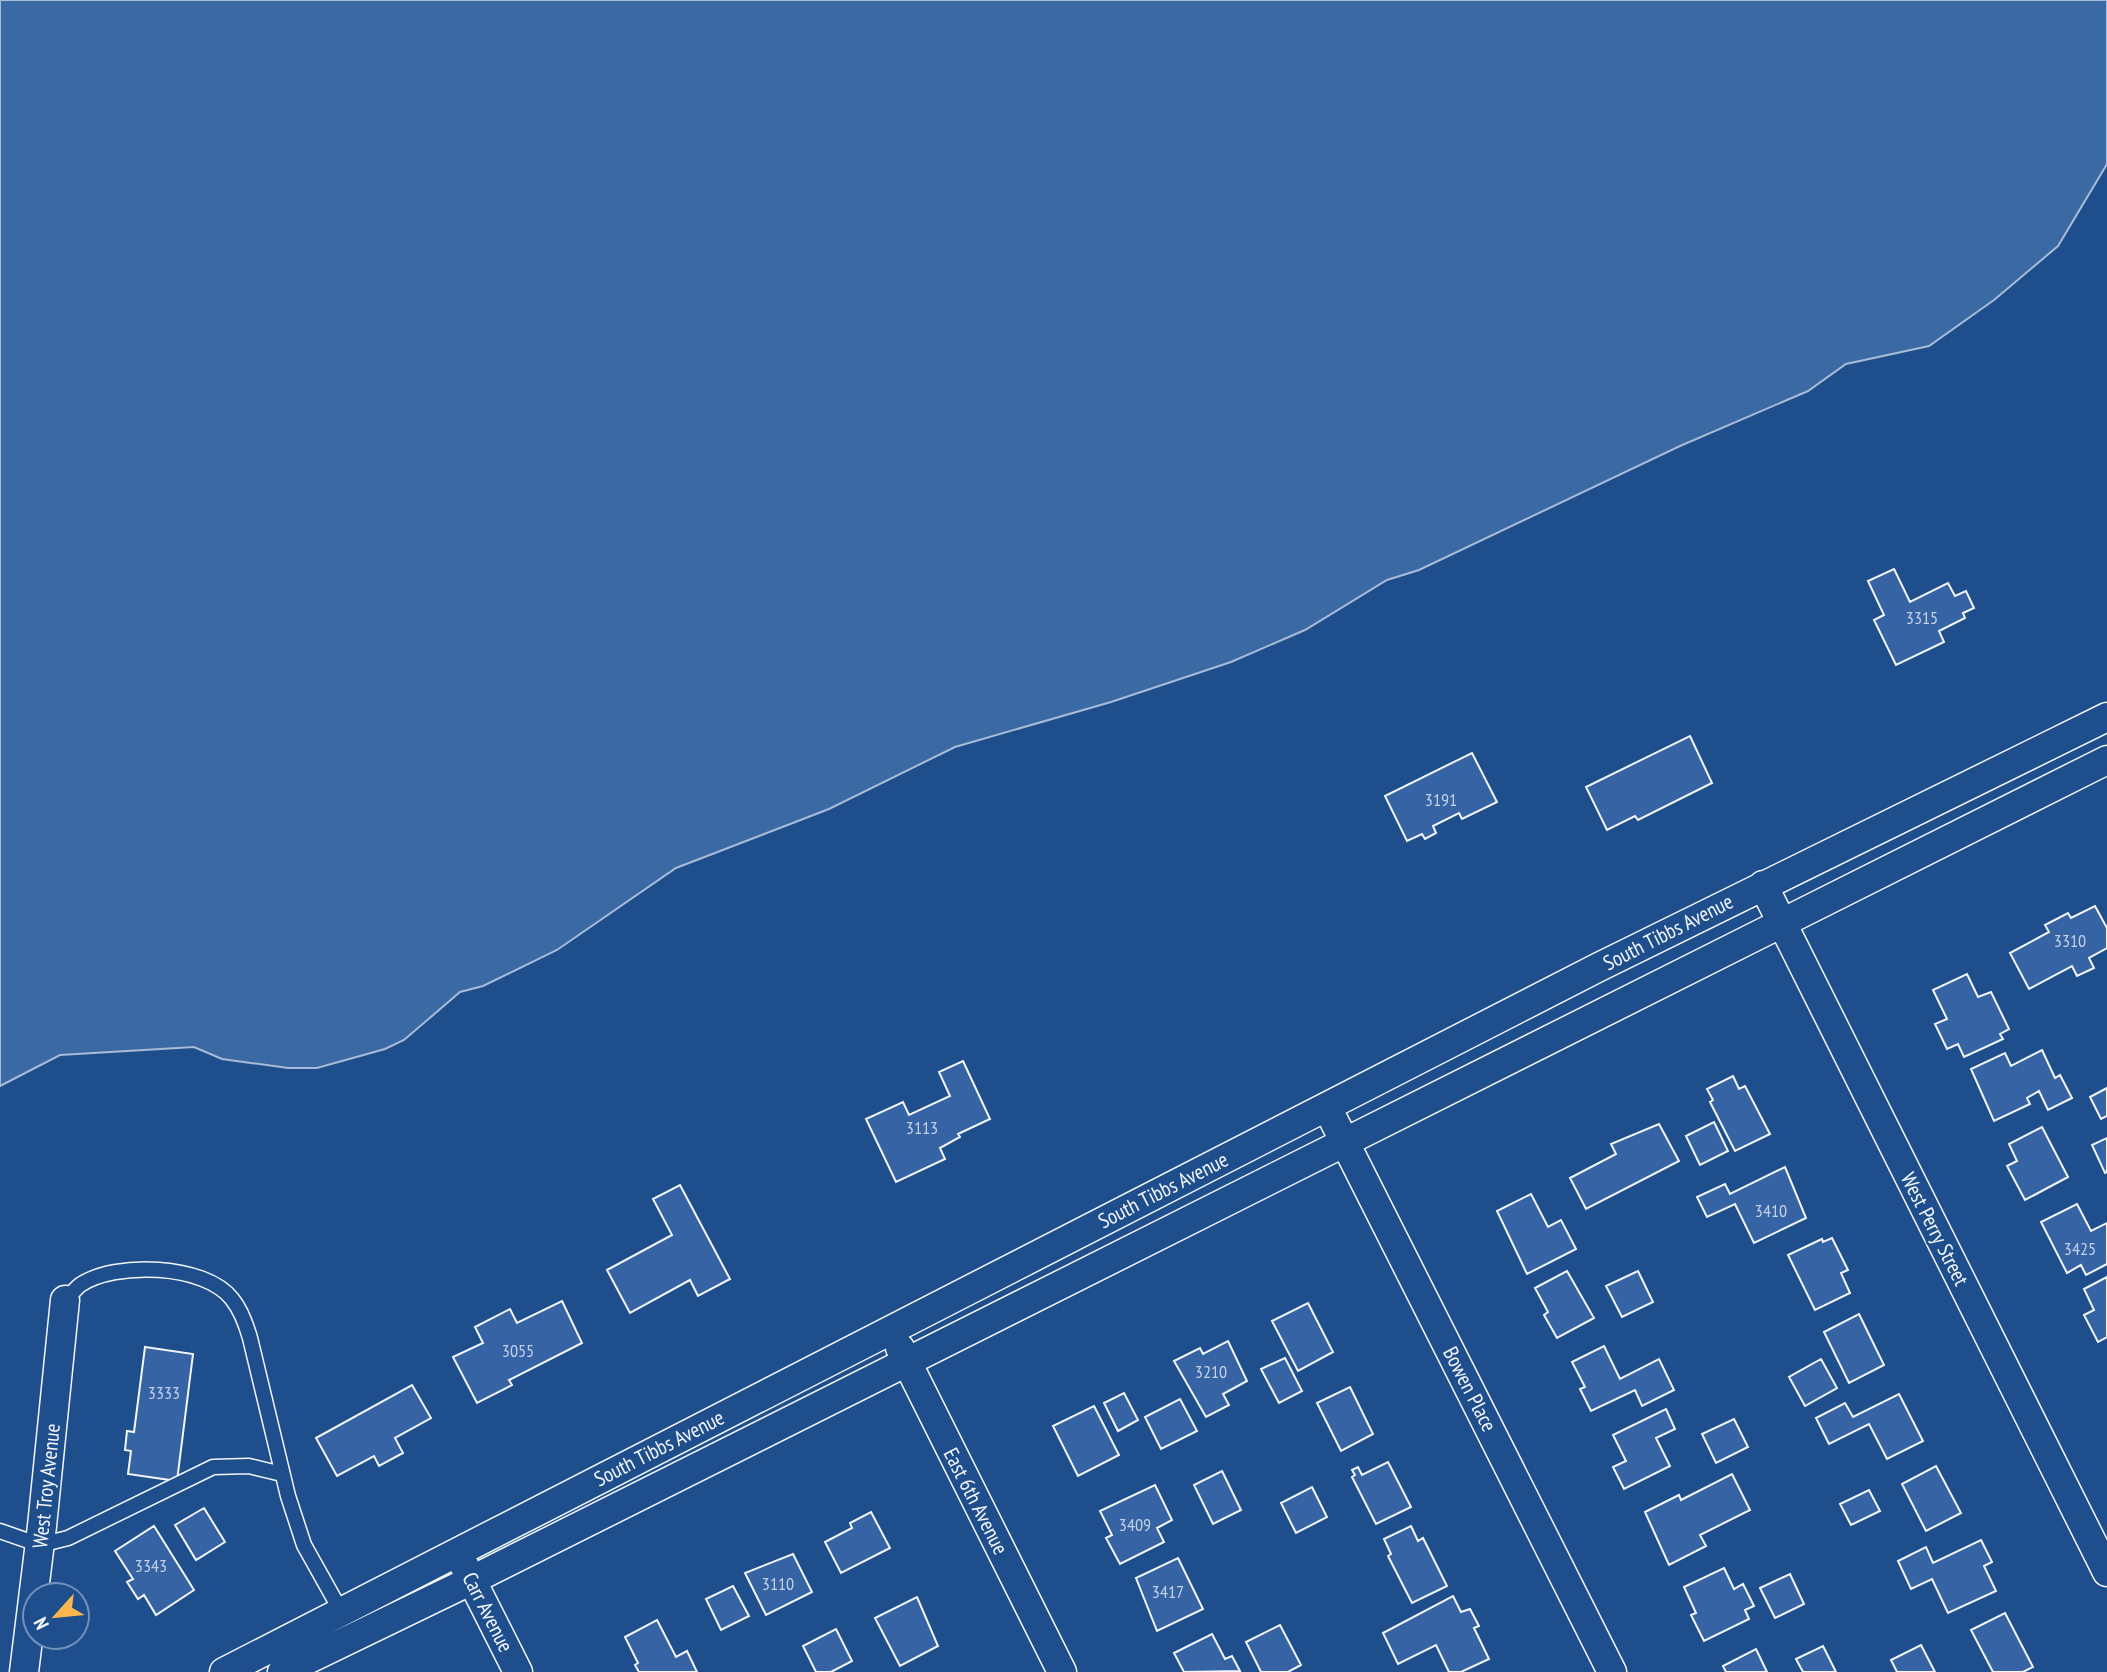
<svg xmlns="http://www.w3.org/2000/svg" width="2107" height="1672" font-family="'PT Sans Narrow',sans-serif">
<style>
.water{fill:#3b69a3;stroke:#a8bbd7;stroke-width:2}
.building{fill:#3563a3;stroke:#f2f6ff;stroke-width:2}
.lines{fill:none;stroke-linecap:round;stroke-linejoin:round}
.service-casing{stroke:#f2f6ff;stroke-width:17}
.minor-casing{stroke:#f2f6ff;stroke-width:31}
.service{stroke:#1f4e8c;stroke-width:14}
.minor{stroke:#1f4e8c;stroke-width:28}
.labels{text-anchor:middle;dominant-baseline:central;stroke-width:5;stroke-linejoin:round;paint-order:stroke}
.number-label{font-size:18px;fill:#c3d1e8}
.street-label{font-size:21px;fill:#f2f6ff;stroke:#1f4e8c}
</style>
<rect width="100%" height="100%" fill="#1f4e8c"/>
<path class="water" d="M0,0H2107V164L2058,246L1994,300L1929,346L1846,364L1808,391L1680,446L1419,570L1387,580L1305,630L1231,662L1111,702L955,747L829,809L676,868L557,950L483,986L460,992L404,1040L385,1049L317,1068H288L222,1059L194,1047L60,1055L0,1086Z"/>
<path class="building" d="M1894,569L1910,602L1948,583L1955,596L1966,591L1974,608L1963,613L1965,618L1939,631L1944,642L1896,665L1874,620L1884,615L1868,581Z
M1690,736L1712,783L1638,820L1635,816L1607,830L1586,787Z
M1472,753L1497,802L1462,819L1459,813L1433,826L1436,833L1425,839L1422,834L1407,841L1385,796Z
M2095,906L2107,928V948L2089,958L2094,968L2077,976L2072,966L2029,989L2010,953L2049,932L2045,925L2068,913L2071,918Z
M1967,974L1978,997L1991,992L2009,1029L2000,1034L2003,1039L1964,1057L1958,1044L1947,1049L1935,1024L1947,1019L1933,990Z
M2042,1050L2055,1078L2060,1075L2072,1098L2048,1110L2039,1091L2027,1098L2030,1104L1994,1121L1971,1069L2005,1053L2011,1066Z
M963,1061L990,1119L958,1134L960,1137L940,1148L945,1159L896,1182L866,1119L903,1102L909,1115L950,1096L939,1072Z
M1733,1076L1739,1089L1745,1086L1770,1134L1735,1151L1710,1102L1713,1100L1707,1089Z
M2107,1088V1116L2101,1119L2090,1097Z
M1714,1122L1728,1151L1700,1165L1686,1136Z
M1659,1124L1679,1161L1586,1209L1570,1178L1616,1154L1611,1144Z
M2042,1127L2068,1177L2025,1200L2007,1166L2017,1161L2009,1144Z
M2107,1138V1172L2105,1173L2092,1145Z
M1785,1167L1806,1218L1754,1243L1735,1204L1707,1217L1697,1197L1725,1184L1730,1194Z
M680,1185L730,1279L698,1296L690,1280L630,1313L607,1270L672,1235L653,1199Z
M1531,1194L1548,1227L1561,1220L1576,1249L1527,1274L1497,1211Z
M2077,1204L2091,1231L2107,1223V1264L2086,1275L2081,1265L2067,1273L2041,1222Z
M1832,1238L1848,1270L1841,1273L1850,1293L1815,1310L1788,1255L1822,1239L1823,1242Z
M1567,1271L1594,1318L1557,1338L1544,1315L1548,1312L1535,1288Z
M1638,1271L1653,1302L1622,1317L1606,1286Z
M2107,1277V1337L2098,1342L2084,1315L2094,1310L2084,1289Z
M562,1301L582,1343L509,1380L512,1385L477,1403L453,1357L483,1343L475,1327L510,1309L517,1323Z
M1308,1303L1333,1352L1298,1371L1272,1321Z
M1859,1314L1884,1365L1849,1383L1824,1332Z
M1228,1341L1247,1381L1223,1394L1229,1405L1206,1417L1174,1361L1200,1348L1203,1354Z
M1604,1346L1620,1379L1659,1359L1674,1390L1642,1406L1635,1390L1591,1411L1580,1389L1585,1387L1572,1362Z
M145,1347L193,1354L177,1481L128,1474L131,1451L125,1450L127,1431L134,1432Z
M1285,1358L1302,1391L1279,1403L1261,1369Z
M1821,1359L1837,1388L1805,1406L1789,1377Z
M412,1385L431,1418L395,1438L403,1453L379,1466L374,1456L337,1476L316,1438Z
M1350,1387L1373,1434L1341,1451L1317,1403Z
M1124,1393L1138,1420L1118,1431L1104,1403Z
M1899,1394L1923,1441L1887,1459L1869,1424L1829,1444L1816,1418L1845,1403L1853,1417Z
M1180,1399L1197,1431L1161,1449L1145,1417Z
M1094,1406L1119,1455L1078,1476L1053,1426Z
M1666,1409L1675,1429L1656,1438L1670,1466L1624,1489L1613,1467L1626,1461L1613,1435Z
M1734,1419L1748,1447L1716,1463L1702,1434Z
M1388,1462L1411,1507L1376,1524L1352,1477L1355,1475L1352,1470L1358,1467L1362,1475Z
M1936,1466L1961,1513L1926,1531L1902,1484Z
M1222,1471L1241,1510L1213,1524L1194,1485Z
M1732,1474L1750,1510L1700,1535L1706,1546L1669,1565L1645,1512L1679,1495L1681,1500Z
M1155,1485L1172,1520L1157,1528L1164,1542L1120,1564L1106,1538L1112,1535L1100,1511Z
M1312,1487L1327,1517L1296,1533L1281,1503Z
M1869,1490L1880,1511L1851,1525L1840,1504Z
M204,1508L225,1542L196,1560L175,1525Z
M871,1512L890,1548L841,1573L825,1542L852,1528L850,1523Z
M154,1526L194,1590L156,1615L144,1595L138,1599L127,1582L133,1579L115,1551Z
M1411,1526L1418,1541L1423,1538L1447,1586L1412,1603L1388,1556L1391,1554L1384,1539Z
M1981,1540L1992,1562L1984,1566L1996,1591L1948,1613L1932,1579L1911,1589L1898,1561L1926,1547L1933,1563Z
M793,1554L812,1592L766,1615L745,1573Z
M1178,1558L1203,1609L1157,1631L1136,1578Z
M1724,1568L1734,1589L1743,1584L1754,1606L1745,1610L1749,1619L1704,1641L1691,1615L1696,1613L1684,1587Z
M1790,1574L1804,1604L1775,1618L1760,1588Z
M733,1586L749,1616L721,1630L706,1599Z
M1453,1596L1461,1612L1470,1609L1479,1626L1474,1628L1489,1659L1461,1672H1449L1436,1645L1398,1664L1383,1633Z
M917,1597L938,1646L900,1666L875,1618Z
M2005,1613L2033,1667L2023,1672H1993L1971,1630Z
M657,1620L676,1657L687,1651L697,1672H639L635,1665L638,1663L625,1637Z
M1280,1625L1301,1665L1288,1672H1261L1246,1642Z
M836,1629L852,1661L831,1672H816L803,1646Z
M1212,1634L1225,1659L1232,1656L1240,1671L1184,1672L1174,1653Z
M1921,1645L1935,1672H1897L1891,1660Z
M1823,1646L1836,1672H1803L1796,1659Z
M1756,1649L1767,1672H1726L1723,1666Z"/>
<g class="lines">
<defs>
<path id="service" d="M65,1300C70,1296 75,1289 80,1285C115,1261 205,1264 232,1299C241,1310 246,1324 250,1338L288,1496L304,1545L342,1613
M0,1531L40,1545L68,1538L213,1467L249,1466L282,1474"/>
<path id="minor" d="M1763,885L2107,1572
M1327,1107L1612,1672
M900,1348L1062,1672
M463,1563L518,1672
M24,1672L42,1526L65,1300
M224,1672L1599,967L2107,717
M282,1672L472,1580L2107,760"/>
</defs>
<use href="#service" class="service-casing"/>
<use href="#minor" class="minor-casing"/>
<use href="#service" class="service"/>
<use href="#minor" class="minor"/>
</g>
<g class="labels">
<g class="number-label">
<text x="1922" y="617">3315</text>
<text x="1441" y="799">3191</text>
<text x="2070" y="940">3310</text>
<text x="922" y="1127">3113</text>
<text x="1771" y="1210">3410</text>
<text x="2080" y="1248">3425</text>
<text x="518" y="1350">3055</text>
<text x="1211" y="1371">3210</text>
<text x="164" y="1392">3333</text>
<text x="1135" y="1524">3409</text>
<text x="151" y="1565">3343</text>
<text x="778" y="1583">3110</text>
<text x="1168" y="1591">3417</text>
</g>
<g class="street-label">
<text transform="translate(1668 932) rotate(-27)">South Tibbs Avenue</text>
<text transform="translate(1163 1190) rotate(-27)">South Tibbs Avenue</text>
<text transform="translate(1935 1229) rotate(63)">West Perry Street</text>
<text transform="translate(1470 1389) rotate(63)">Bowen Place</text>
<text transform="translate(659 1448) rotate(-27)">South Tibbs Avenue</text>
<text transform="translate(46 1486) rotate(-84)">West Troy Avenue</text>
<text transform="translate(976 1501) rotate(63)">East 6th Avenue</text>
<text transform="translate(488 1612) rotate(63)">Carr Avenue</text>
</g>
</g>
<g transform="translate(56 1616) rotate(243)"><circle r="33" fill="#1f4e8c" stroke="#7391ba" stroke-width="2"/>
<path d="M0-5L12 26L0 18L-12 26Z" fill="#ffb74d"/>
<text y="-10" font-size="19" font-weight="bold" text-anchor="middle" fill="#f2f6ff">N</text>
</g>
</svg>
